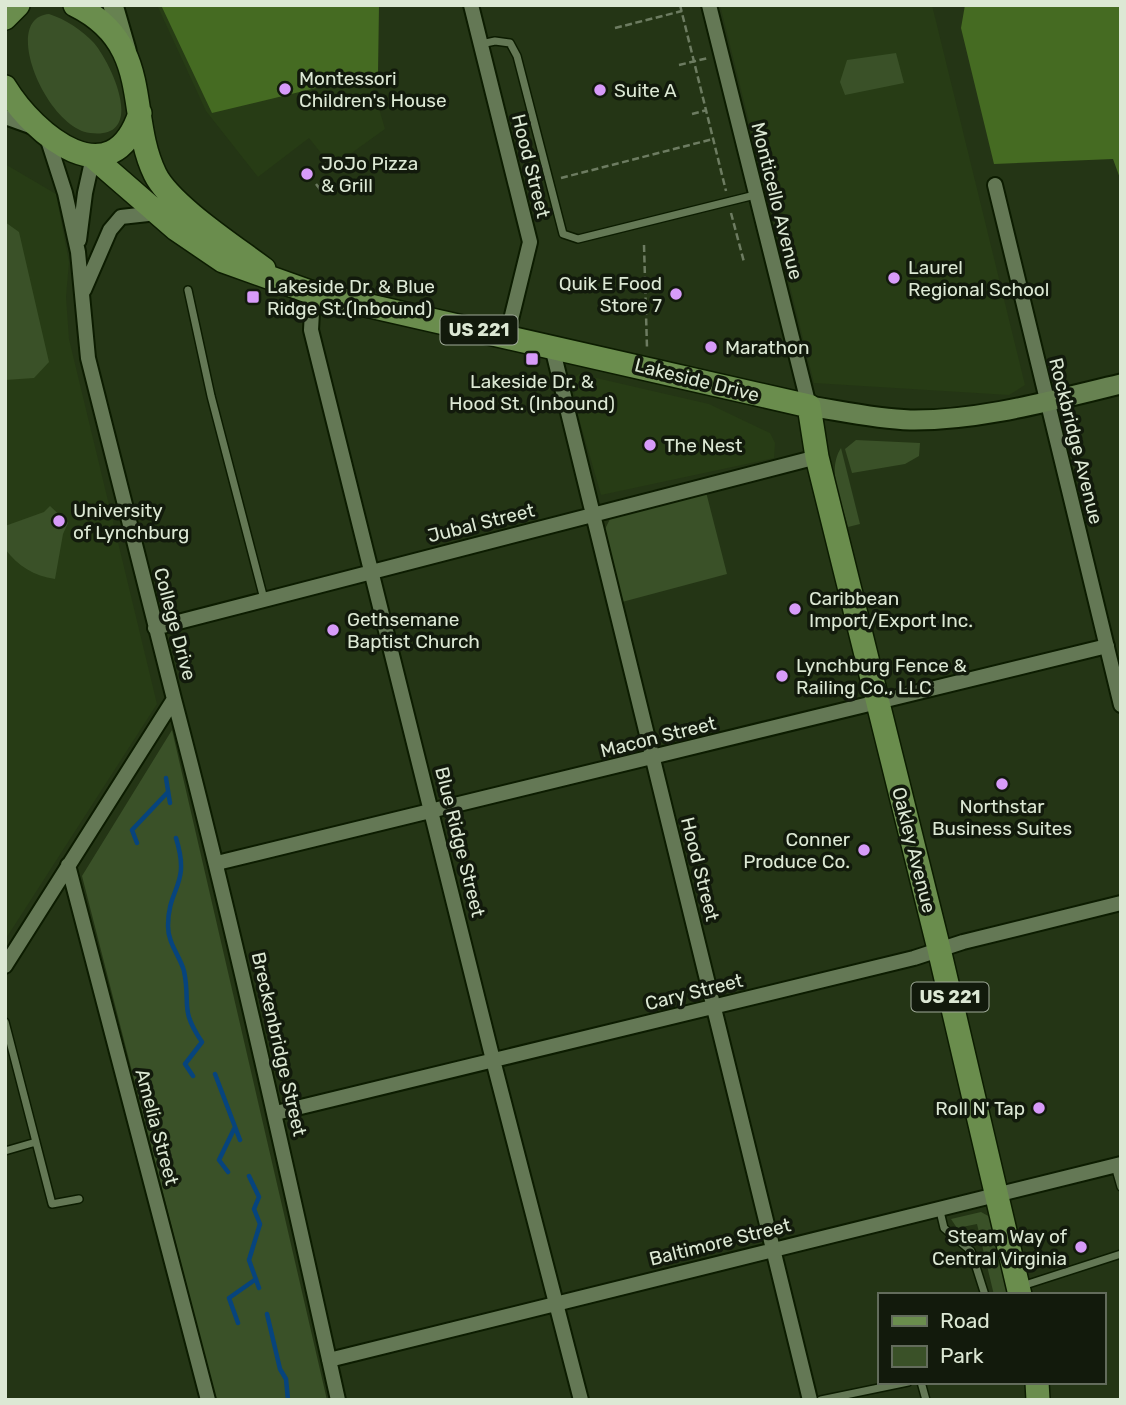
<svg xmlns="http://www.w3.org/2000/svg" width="1126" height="1405" font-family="Rubik,sans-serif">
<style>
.built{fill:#273c15}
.green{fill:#3a5128}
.forest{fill:#456b22}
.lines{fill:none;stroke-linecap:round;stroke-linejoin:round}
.stream{stroke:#07447d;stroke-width:4.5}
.lane-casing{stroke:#0c1c00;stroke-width:10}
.street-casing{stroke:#0c1c00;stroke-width:18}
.secondary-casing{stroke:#0c1c00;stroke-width:23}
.primary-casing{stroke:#0c1c00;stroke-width:26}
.path{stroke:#6d7c61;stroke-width:2.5;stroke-dasharray:7 3.5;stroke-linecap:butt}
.lane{stroke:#647855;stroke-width:7}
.street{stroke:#647855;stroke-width:14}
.secondary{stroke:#678251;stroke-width:19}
.primary{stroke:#6a8d4d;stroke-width:23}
.poi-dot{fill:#d79bf9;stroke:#121a0c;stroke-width:2.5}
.labels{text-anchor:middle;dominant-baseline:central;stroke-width:7;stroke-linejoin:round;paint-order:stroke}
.shield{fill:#121a0c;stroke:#9faa98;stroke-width:2}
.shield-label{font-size:18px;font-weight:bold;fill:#dce8d4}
.poi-label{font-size:19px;fill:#dce8d4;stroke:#121a0c;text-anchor:start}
.street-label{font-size:19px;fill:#dce8d4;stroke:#121a0c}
</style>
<rect width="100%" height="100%" fill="#243515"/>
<path class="built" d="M157,5H349L385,129L332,167L309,138L258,177L206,111Z
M720,5H932L1025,385L1009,395L814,383Z
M5,164L56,194L69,262L66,297L69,339L157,704L5,940Z
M579,374L709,404L770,433L775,443L774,458L601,495L578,415L573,386L574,378Z"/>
<path class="green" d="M49,14C65,19 82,30 94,43C111,63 148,140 90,133C46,127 0,18 49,14Z
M896,53L904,83L845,95L840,82L847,60Z
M5,222L19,232L49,362L34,378L5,380Z
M856,440L920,443L919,456L905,464L852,473L845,449Z
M841,448L860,524L848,527C842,503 826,471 841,448Z
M706,492L727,574L622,602L605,529L610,519Z
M50,506L68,523L63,534L55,579C34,576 18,566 5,549V526L44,512Z
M172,730L327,1400H216L82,876Z
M981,1212L992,1218L1012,1295H994L977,1224L957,1228L951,1219Z"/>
<path class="forest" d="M161,5H379L378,73L212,113Z
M965,5H1121V181L1113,159L994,164L961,28Z"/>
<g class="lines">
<path class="stream" d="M166,778L170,803
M176,838C191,886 168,886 168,926C168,944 180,956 184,971C191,1005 179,1008 202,1042L185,1064L193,1076
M137,843L132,830L168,792
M215,1074L240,1140
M228,1172L219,1160L235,1127
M249,1176L259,1197L254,1209L260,1224L249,1260L259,1288
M267,1314L280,1369L286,1379L288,1400
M238,1323L229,1298L256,1279"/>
<defs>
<path id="lane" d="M481,44L495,41L510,43L517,56L563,234L578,239L755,195
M188,290L211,396L264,599
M5,1022L36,1142L5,1151
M36,1142L52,1204L79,1199
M1115,1166L1121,1187
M939,1207L944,1228L971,1251L985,1295
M1022,1286L1121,1254
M921,1382L926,1400
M821,1400L908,1382"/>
<path id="street" d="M471,5L530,242L507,336
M709,5L809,406
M5,117L30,126
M995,185L1121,705
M79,240L85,193L93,157
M84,290L110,230L121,217L157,213
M313,293L311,330L493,1060L581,1400
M552,347L810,1400
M155,628L817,457
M174,699C235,932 286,1166 338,1400
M217,863L1107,646
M68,865L208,1400
M5,966L174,699L88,358L78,252L65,193L47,137
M276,1113L914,958L963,942L1121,903
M329,1360L1121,1164"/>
<path id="secondary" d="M113,5L126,50
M809,406C841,411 876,419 910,420C980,421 1053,400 1121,384"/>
<path id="primary" d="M75,5C154,44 126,114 155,174C170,205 235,247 264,269
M5,18L18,5
M5,87C35,136 112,199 140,113
M93,157L176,229L223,261L313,293L809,406L817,457L939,949L1020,1295
M1037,1382L1038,1400"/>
</defs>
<use href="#lane" class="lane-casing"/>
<use href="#street" class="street-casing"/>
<use href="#secondary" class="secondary-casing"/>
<use href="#primary" class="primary-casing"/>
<path class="path" d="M680,5L726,191
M615,28L682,11
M679,65L708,58
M692,114L707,110
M561,178L713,139
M316,184L322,192
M731,213L744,262
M644,245L647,348"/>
<use href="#lane" class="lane"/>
<use href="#street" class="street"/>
<use href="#secondary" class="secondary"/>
<use href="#primary" class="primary"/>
</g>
<g class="poi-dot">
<circle cx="285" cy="89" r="7"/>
<circle cx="600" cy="90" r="7"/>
<circle cx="307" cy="174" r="7"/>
<circle cx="894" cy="278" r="7"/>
<circle cx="676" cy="294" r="7"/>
<rect x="246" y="290" width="14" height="14" rx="3.5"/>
<circle cx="711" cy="347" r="7"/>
<rect x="525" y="352" width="14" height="14" rx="3.5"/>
<circle cx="650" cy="445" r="7"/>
<circle cx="59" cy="521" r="7"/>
<circle cx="795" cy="609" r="7"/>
<circle cx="333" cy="630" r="7"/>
<circle cx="782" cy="676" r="7"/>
<circle cx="1002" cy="784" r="7"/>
<circle cx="864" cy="850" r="7"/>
<circle cx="1039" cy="1108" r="7"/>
<circle cx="1081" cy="1247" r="7"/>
</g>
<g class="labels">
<g class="shield">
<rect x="440.5" y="315.5" width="77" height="29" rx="5"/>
<rect x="911.5" y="982.5" width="77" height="29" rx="5"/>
</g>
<g class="shield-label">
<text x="479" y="330">US 221</text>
<text x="950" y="997">US 221</text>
</g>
<g class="poi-label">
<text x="299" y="78">Montessori<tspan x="299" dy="22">Children's House</tspan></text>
<text x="614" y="90">Suite A</text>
<text x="321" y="163">JoJo Pizza<tspan x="321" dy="22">&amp; Grill</tspan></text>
<text x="908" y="267">Laurel<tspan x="908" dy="22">Regional School</tspan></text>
<text x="662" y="283" text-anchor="end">Quik E Food<tspan x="662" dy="22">Store 7</tspan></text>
<text x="267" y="286">Lakeside Dr. &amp; Blue<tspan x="267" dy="22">Ridge St.(Inbound)</tspan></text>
<text x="725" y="347">Marathon</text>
<text x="532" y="381" text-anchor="middle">Lakeside Dr. &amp;<tspan x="532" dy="22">Hood St. (Inbound)</tspan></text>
<text x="664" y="445">The Nest</text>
<text x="73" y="510">University<tspan x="73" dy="22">of Lynchburg</tspan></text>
<text x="809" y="598">Caribbean<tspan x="809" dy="22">Import/Export Inc.</tspan></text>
<text x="347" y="619">Gethsemane<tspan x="347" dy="22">Baptist Church</tspan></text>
<text x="796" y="665">Lynchburg Fence &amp;<tspan x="796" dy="22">Railing Co., LLC</tspan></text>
<text x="1002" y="806" text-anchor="middle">Northstar<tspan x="1002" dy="22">Business Suites</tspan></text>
<text x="850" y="839" text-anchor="end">Conner<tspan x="850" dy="22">Produce Co.</tspan></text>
<text x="1025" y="1108" text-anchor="end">Roll N' Tap</text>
<text x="1067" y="1236" text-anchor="end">Steam Way of<tspan x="1067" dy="22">Central Virginia</tspan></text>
</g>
<g class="street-label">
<text transform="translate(531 166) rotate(76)">Hood Street</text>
<text transform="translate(777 201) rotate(76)">Monticello Avenue</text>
<text transform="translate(697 380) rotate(14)">Lakeside Drive</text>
<text transform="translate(1076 441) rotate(76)">Rockbridge Avenue</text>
<text transform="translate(481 523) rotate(-14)">Jubal Street</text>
<text transform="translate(175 624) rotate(75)">College Drive</text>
<text transform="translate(658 737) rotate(-14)">Macon Street</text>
<text transform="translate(460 842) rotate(76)">Blue Ridge Street</text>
<text transform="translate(914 850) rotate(76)">Oakley Avenue</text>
<text transform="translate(700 869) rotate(76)">Hood Street</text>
<text transform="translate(694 992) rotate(-14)">Cary Street</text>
<text transform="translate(279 1044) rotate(77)">Breckenbridge Street</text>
<text transform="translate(157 1127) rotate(75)">Amelia Street</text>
<text transform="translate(720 1242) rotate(-14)">Baltimore Street</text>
</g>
</g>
<rect width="1126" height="1405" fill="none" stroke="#dce8d4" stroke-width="14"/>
<rect x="878" y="1293" width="228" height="91" fill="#121a0c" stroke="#636c5c" stroke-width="2"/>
<rect x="892" y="1316" width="35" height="10" fill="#6a8d4d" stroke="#636c5c" stroke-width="2"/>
<text x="940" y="1328" font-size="21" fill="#dce8d4">Road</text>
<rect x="892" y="1346" width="35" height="21" fill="#3a5128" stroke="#636c5c" stroke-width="2"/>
<text x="940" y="1363" font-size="21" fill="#dce8d4">Park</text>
</svg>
